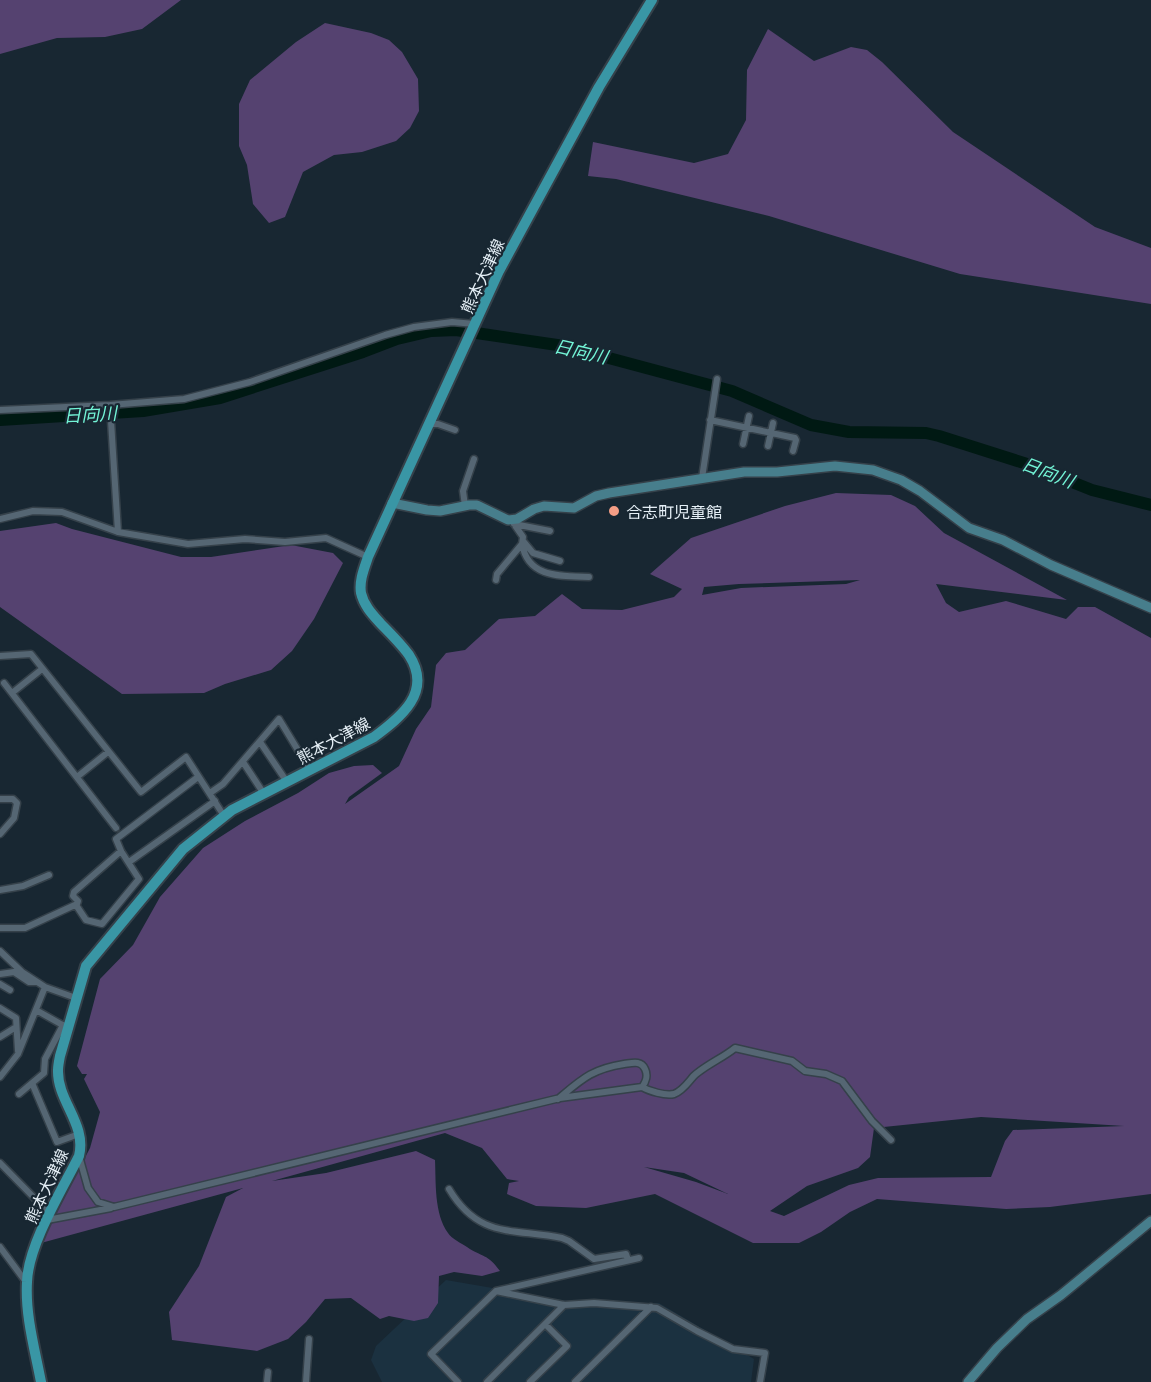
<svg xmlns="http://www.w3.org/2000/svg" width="1151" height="1382" font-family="'Exo 2','Noto Sans JP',sans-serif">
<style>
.built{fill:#1b3140}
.green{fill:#554270;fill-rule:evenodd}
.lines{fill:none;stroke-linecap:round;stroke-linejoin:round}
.river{stroke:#001913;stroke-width:12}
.street-casing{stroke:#35414a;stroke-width:9}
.secondary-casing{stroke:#35414a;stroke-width:12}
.primary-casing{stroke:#35414a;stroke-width:14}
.street{stroke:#556673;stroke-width:6}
.secondary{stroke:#477e8c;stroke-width:9}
.primary{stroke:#3996a5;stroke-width:10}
.poi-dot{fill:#f49e86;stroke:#182732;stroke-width:2}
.labels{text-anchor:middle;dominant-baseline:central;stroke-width:4.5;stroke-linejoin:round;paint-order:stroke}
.street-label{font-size:16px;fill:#e5eff6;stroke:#182732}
.poi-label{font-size:16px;fill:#e5eff6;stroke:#182732;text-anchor:start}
.water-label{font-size:18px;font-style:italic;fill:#73f4d6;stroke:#182732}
</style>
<rect width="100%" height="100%" fill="#182732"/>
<path class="built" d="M446,1280L597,1306L659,1303L754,1359L751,1382H382L371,1360L376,1346Z"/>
<path class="green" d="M0,0H181L142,29L105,37L57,38L0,54Z
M325,23L371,33L389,40L402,52L418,79L419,111L410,128L396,141L362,152L334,155L303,172L285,217L269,223L253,204L247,165L239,146V104L250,80L296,42Z
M768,29L814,61L851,47L867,50L882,62L953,132L1095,227L1151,248V304L960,274L769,216L616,179L588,176L593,142L694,163L728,154L746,120L747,70Z
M836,493L891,495L915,506L944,533L1067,600L936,584L946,603L959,612L1006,601L1066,619L1078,607H1095L1151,638V1194L1050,1207L1006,1209L877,1199L850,1212L821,1232L799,1243H753L655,1194L586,1208L536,1206L507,1194L509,1183L519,1181L507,1179L482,1148L445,1133L272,1181L326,1173L416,1151L435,1160C436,1182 434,1214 448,1233C452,1239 461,1243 467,1247C483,1258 487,1253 500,1271L482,1276L454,1272L439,1276L438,1303L428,1318L414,1321L389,1316L380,1319L351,1298L325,1299L306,1322L288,1339L257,1351L172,1340L169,1312L199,1266L226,1197L243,1188L41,1243L90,1148L100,1112L84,1079L87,1074H82L77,1066L100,979L133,945L160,897L203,848L245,821L298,793L329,773L354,766L373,765L382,773L349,797L345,804L399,766L416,729L431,707L436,665L446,653L465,650L499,619L535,616L562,594L582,609L622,610L674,597L682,589L650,574L691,538L785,506ZM860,580L846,584L741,588L702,595L704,587L739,584ZM981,1117L1124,1126L1013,1130L1005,1141L991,1177L878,1178L849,1185L784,1216L770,1211L807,1186L858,1168L870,1157L874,1128ZM644,1167L684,1173L728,1194L696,1182Z
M56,523L72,529L181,557H211L291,545L333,553L343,563L314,619L292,651L271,670L225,684L204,693L122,694L0,607V531Z"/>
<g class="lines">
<path class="river" d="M0,420L143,411L220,398L363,352L397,339L431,331L456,330L564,346L732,391L811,425L849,432L926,433L939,436L1027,464L1092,490L1151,505"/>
<defs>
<path id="street" d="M110,405L118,532
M0,410L110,405L184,399L250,382L385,335L414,327L452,322L475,324
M710,420L795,438L796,440L793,451
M429,424H438L455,430
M743,444L749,416
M768,446L773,423
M702,478L717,379
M465,506L463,491L474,459
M0,519L33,511L62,512L118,532L188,544L245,539L285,542L326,538L368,557
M514,523V524L550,531
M523,541L533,553L560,561
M522,544C528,578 560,576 589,577
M496,580L497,574L522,544L523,537L514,524
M0,656L31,654L141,792L186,757L224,816
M4,683L116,828
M12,693L42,669
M260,742L287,782
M243,762L264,794
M77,777L108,752
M210,793L223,784L279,719L310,770
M0,799H13L17,803L14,818L0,834
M129,862L215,801
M0,890L23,886L49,875
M76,905L86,920L102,924L139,879L121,851L116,839L198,777
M0,928H25L77,904L78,901L73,896L74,892L121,851
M0,951L22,972L45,987L76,998
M0,974L14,972L29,982H37
M0,984L10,990
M0,1008L16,1018L18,1051
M36,1010L66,1027
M0,1037L16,1027
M0,1077L18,1054L45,987
M32,1083L57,1142L79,1134
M19,1094L44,1073L45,1059L63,1025
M558,1099C582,1079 592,1069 624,1064C632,1063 641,1060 645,1069C648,1075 646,1082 642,1087
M79,1156L88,1188L98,1202L114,1207L560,1098L642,1087C649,1091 665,1096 674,1094C682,1091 687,1084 692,1078C700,1068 723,1058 735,1048L792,1061L805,1071L826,1074L842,1081L872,1121L891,1140
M0,1163L50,1214
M449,1189C479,1239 512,1228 562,1238L569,1241L594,1259L626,1254L628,1260
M47,1220L111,1208
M0,1247L26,1282
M496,1291L564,1305L594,1303L657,1308L697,1331L733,1349L765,1353L760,1382
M267,1382L268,1372
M306,1382L309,1339
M458,1382L431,1354L496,1291L639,1258
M487,1382L564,1305
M530,1382L567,1346L545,1324
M575,1382L651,1307"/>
<path id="secondary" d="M392,503L427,510L440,511L469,505H477L508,520L517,519L534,509L544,506L574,508L596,496L609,493L744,472H777L835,466L873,470L901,480L920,491L969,528L1003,540L1051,565L1151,608
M968,1382L997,1348L1027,1319L1061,1295L1151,1221"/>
<path id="primary" d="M41,1382C35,1350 25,1315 27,1282C28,1245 62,1190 79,1156C87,1124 57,1101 58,1070C58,1066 59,1061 60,1056L86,966L183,849L232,810L374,737C401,717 433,692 409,655C401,644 391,634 381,624C373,615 364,606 361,593C359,581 364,569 368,557L499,271L599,87L652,0"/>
</defs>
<use href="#street" class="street-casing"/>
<use href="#secondary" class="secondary-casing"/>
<use href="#primary" class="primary-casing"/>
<use href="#street" class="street"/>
<use href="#secondary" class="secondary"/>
<use href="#primary" class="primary"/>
</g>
<circle class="poi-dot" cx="614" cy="511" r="6"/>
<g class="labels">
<g class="street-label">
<text transform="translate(482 276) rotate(-65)">熊本大津線</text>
<text transform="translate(333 740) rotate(-28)">熊本大津線</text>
<text transform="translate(46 1186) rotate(-65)">熊本大津線</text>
</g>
<g class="poi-label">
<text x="626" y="511">合志町児童館</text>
</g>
<g class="water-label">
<text transform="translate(581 351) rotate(13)">日向川</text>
<text transform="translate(90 414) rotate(-3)">日向川</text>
<text transform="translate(1048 472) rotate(21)">日向川</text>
</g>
</g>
</svg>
